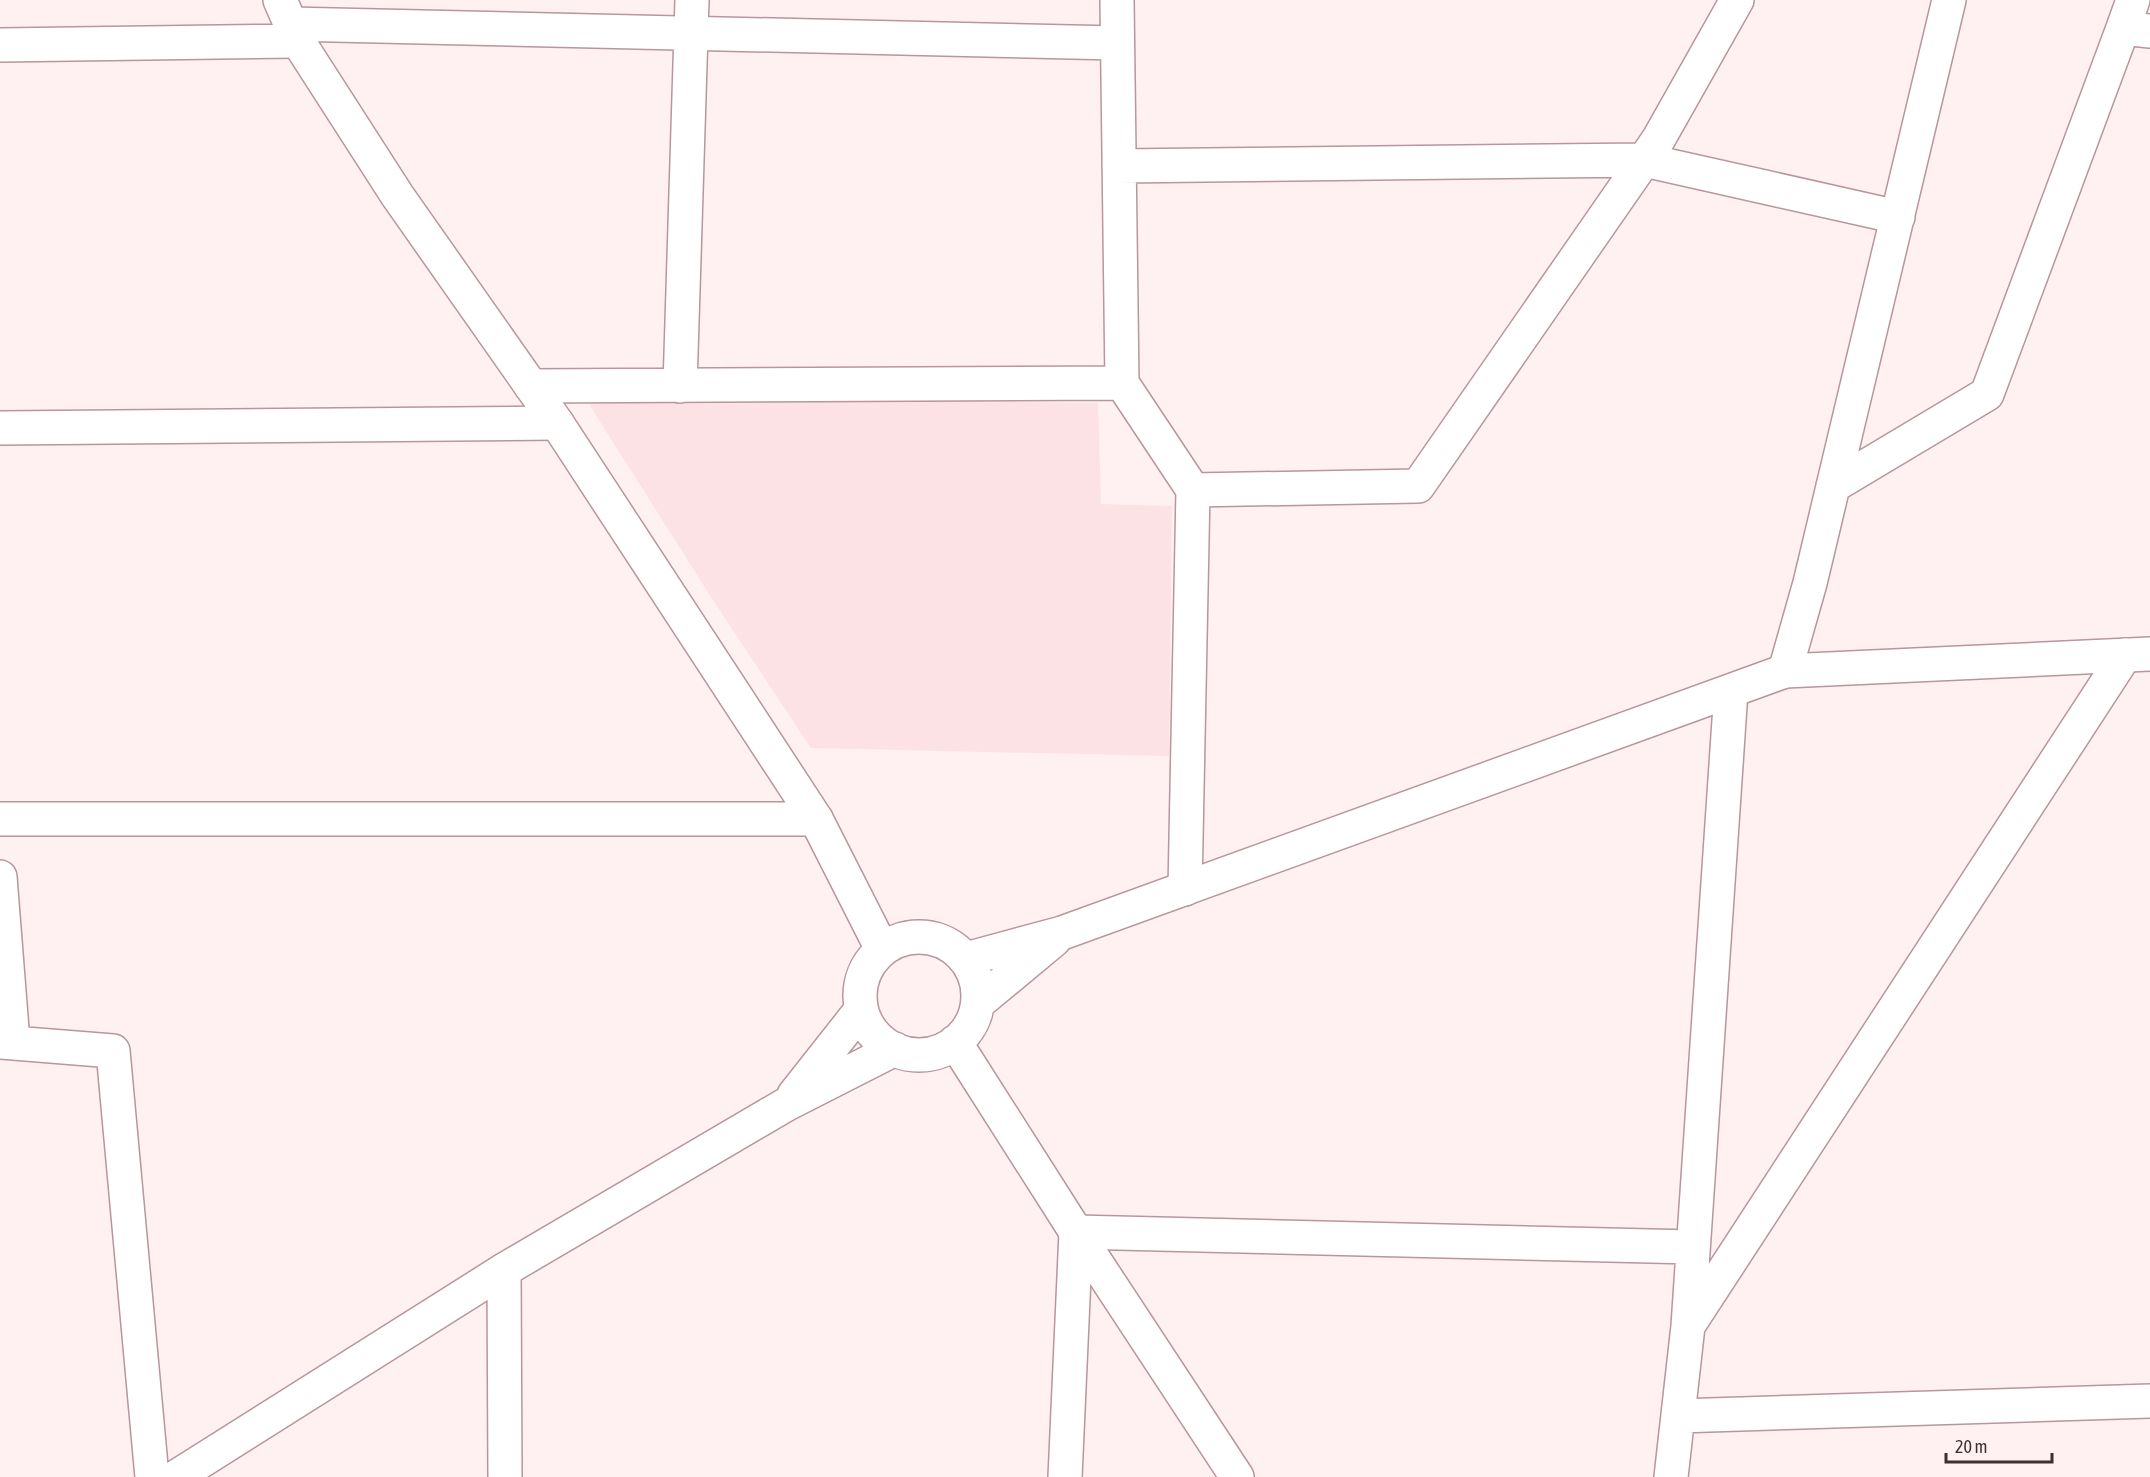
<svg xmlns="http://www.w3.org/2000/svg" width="2150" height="1477" font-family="'Asap Condensed',sans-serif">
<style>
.built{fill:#fde2e5}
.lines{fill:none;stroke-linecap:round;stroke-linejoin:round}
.minor-casing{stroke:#b8969b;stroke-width:36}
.major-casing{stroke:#b8969b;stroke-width:36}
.minor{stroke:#fff;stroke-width:33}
.major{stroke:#fff;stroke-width:33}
</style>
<rect width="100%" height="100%" fill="#fff0f2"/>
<path class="built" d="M595,397L1098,403L1101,504L1172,506L1169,756L811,748L711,597L590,406Z"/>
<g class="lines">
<defs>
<path id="minor" d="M2133,0L2123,28L2150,31
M290,24L1117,43
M0,45L298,41
M1119,166L1644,160L1898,217
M1122,383L1193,490
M531,386L1122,383L1117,0
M680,386L692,0
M0,428L557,423
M1833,486L1987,394L2123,28
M1785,671L1810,583L1949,0
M0,819H816
M0,877L13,1042
M1185,889L1193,490L1418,486L1658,140L1737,0
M0,1042L113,1051L152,1477
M504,1270L505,1477
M1688,1326L2125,655
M1678,1416L2150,1401
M1065,1477L1076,1232L1693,1247
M1671,1477L1688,1326L1731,691"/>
<path id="major" d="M280,0L298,41L397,195L557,423L816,819L882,949
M860 996a59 59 0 1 1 118 0a59 59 0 1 1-118 0Z
M966,959L1062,933L1785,671L2150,654
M978,1003L1054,940
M955,1042L1076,1232L1237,1477
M794,1095L861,1010
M176,1477L504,1270L787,1104L895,1049"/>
</defs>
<use href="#minor" class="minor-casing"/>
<use href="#major" class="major-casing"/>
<use href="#minor" class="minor"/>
<use href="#major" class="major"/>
</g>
<path d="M1946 1453v9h106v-9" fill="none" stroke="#3d3032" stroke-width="3"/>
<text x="1955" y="1453" font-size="18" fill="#3d3032" stroke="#fff0f2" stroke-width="4.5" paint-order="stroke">20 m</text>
</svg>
